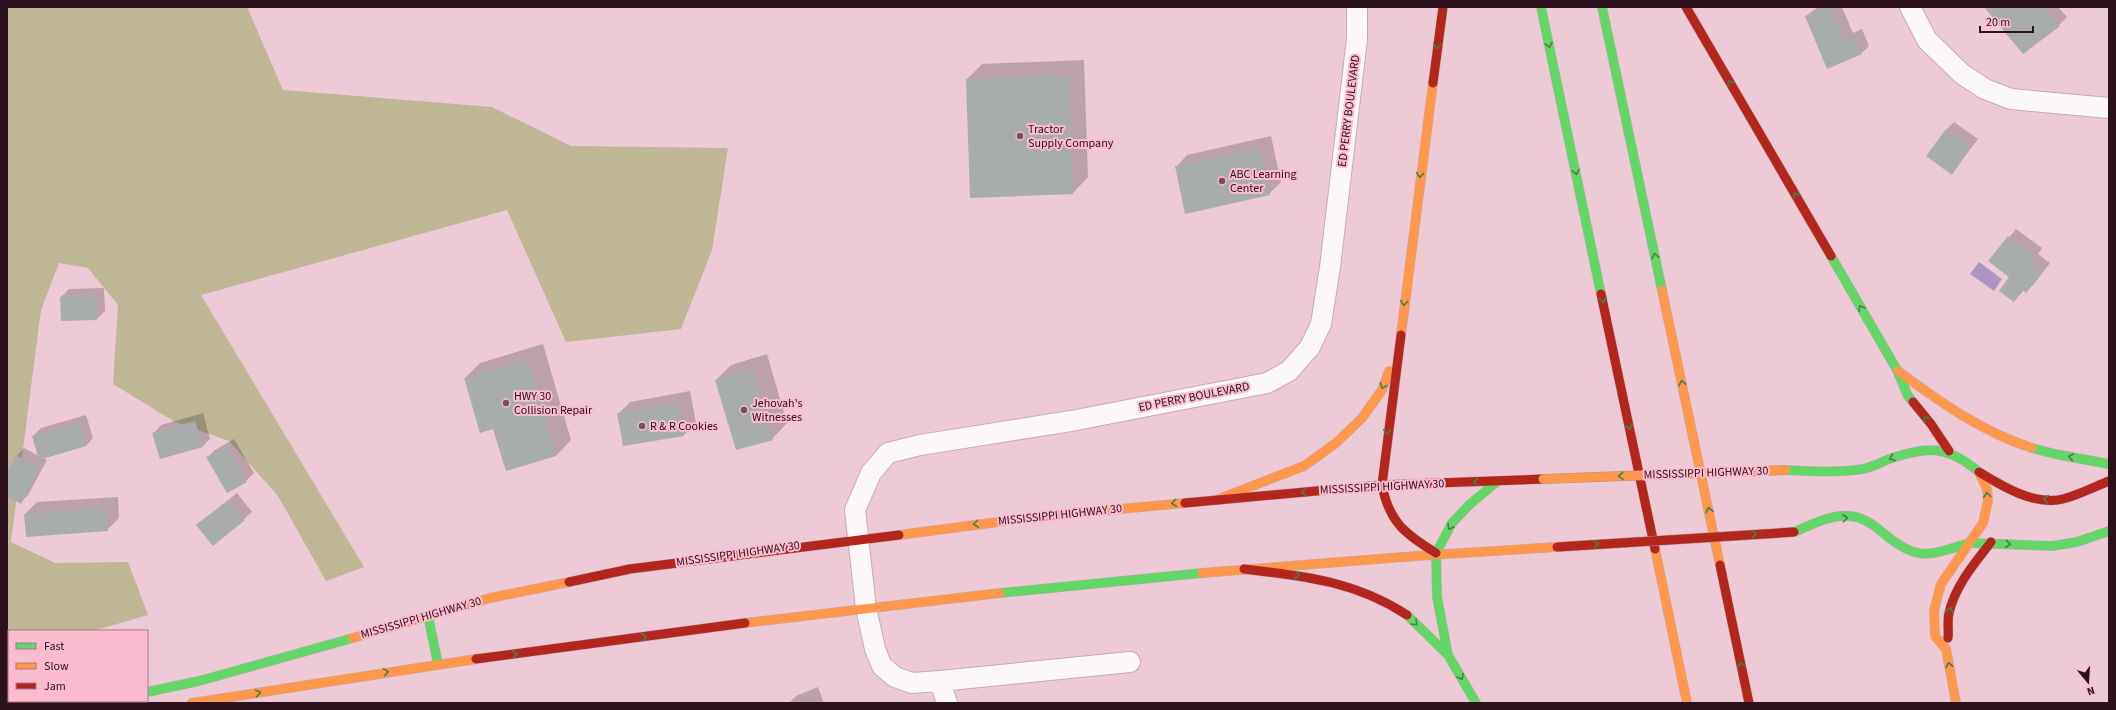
<svg xmlns="http://www.w3.org/2000/svg" width="2116" height="710" font-family="'Source Sans 3',sans-serif">
<style>
.forest{fill:#beb695}
.water{fill:#ad96c4}
.shadow{fill:#0003}
.building{fill:#a9acad}
.lines{fill:none;stroke-linecap:round;stroke-linejoin:round}
.street-casing{stroke:#c8aab4;stroke-width:22}
.fast-casing{stroke:#c8aab4;stroke-width:10}
.slow-casing{stroke:#c8aab4;stroke-width:10}
.jam-casing{stroke:#c8aab4;stroke-width:10}
.street{stroke:#fcf7f9;stroke-width:20}
.fast{stroke:#63d668;stroke-width:9}
.slow{stroke:#ff974d;stroke-width:9}
.jam{stroke:#b3261e;stroke-width:9}
.slow-bridge-casing{stroke:#b0918a;stroke-width:10;stroke-linecap:butt}
.jam-bridge-casing{stroke:#b0918a;stroke-width:10;stroke-linecap:butt}
.slow-bridge{stroke:#ff974d;stroke-width:9}
.jam-bridge{stroke:#b3261e;stroke-width:9}
.oneway{stroke:#4b7d46}
.poi-dot{fill:#70525d;stroke:#fbbcd0;stroke-width:1.5}
.labels{text-anchor:middle;dominant-baseline:central;stroke-width:4;stroke-linejoin:round;paint-order:stroke}
.street-label{font-size:12px;fill:#2d111c;stroke:#fbbcd0}
.poi-label{font-size:12px;fill:#2d111c;stroke:#fbbcd0;text-anchor:start}
</style>
<rect width="100%" height="100%" fill="#edcad5"/>
<path class="forest" d="M7,7H247L283,90L492,107L571,146L728,148L712,250L681,329L566,342L507,210L201,295L364,567L326,581L278,496L229,441L175,422L113,384L118,305L88,268L59,263L41,310L11,542L55,563L128,562L148,615L93,631H9V650L7,651Z"/>
<path class="water" d="M1979,262L2002,279L1994,291L1970,274Z"/>
<path class="shadow" d="M1818,7H1842L1853,33L1862,29L1869,46L1862,53L1806,16Z
M1985,7H2058L2067,17L2059,25Z
M1084,60L1088,177L1073,193L971,197L967,79L982,64Z
M1954,122L1978,139L1952,173L1946,130Z
M1271,136L1281,182L1269,194L1176,167L1187,155Z
M2016,229L2042,248L2038,254L2050,263L2034,284L2026,291L2024,290L2014,301L2010,277L1990,261Z
M104,288L105,311L97,319L61,297L69,289Z
M543,344L571,440L556,456L493,428L465,378L480,363Z
M767,354L787,423L772,439L716,380L731,365Z
M690,391L696,423L684,435L624,445L619,413L630,402Z
M203,413L210,439L202,447L154,433L161,425Z
M86,415L93,438L86,446L43,458L47,460L28,495L20,503L7,495V473L17,456L24,448L39,456L33,436L41,428Z
M234,439L254,473L246,481L207,458L215,450Z
M237,493L252,512L244,519L198,525Z
M118,497L119,518L107,530L25,514L37,502Z
M818,687L824,703H789L796,696Z"/>
<path class="building" d="M1827,7H1831L1845,40L1854,36L1862,54L1827,69L1805,16Z
M1984,7H2044L2060,26L2023,54Z
M1069,75L1073,194L970,198L966,79Z
M1946,129L1971,147L1952,175L1926,156Z
M1259,148L1270,195L1185,214L1175,166Z
M2008,236L2035,256L2031,263L2043,272L2026,293L2023,290L2014,302L1999,291L2009,277L1988,261Z
M97,296V320L61,321L60,297Z
M528,359L556,456L506,471L493,429L480,433L464,378Z
M752,369L773,440L736,450L715,380Z
M678,402L684,436L623,446L617,413Z
M195,421L203,447L160,459L152,433Z
M79,422L86,446L39,460L32,436Z
M226,446L247,482L227,493L206,457Z
M16,455L40,468L21,504L7,496V471Z
M228,500L245,520L213,546L196,525Z
M107,508L108,531L26,537L24,514Z"/>
<g class="lines">
<defs>
<path id="street" d="M1910,7L1927,40L1962,74L1985,89L2011,99L2109,108
M940,681L1130,662
M947,703L940,681L912,683L895,677L882,666L875,649L866,608L855,510L871,473L888,453L920,445L1071,421L1267,383L1289,371L1310,347L1321,324L1330,267L1357,39V7"/>
<path id="fast" d="M1541,7L1601,294
M1602,7L1662,290
M1831,256L1897,370L1908,396L1913,402
M2032,448L2055,454L2109,464
M1786,470C1811,471 1837,473 1863,469C1872,467 1880,463 1889,459C1927,446 1947,445 1979,472
M1794,532C1811,525 1831,514 1850,516C1862,517 1873,524 1882,532C1917,562 1928,556 1969,543
M1972,543L2052,546L2077,542L2109,531
M1000,593L1202,573
M1407,615L1448,655
M428,616L438,664
M147,692L199,681L353,638
M1476,703L1448,655L1437,597L1436,553L1452,523L1470,504L1498,481"/>
<path id="slow" d="M1662,290L1720,565
M1401,335L1433,83
M1898,371C1940,402 1982,432 2032,448
M1219,499L1304,466L1336,443L1362,418L1382,390L1389,371
M899,535L1044,516L1185,503
M1655,549L1687,703
M1202,573L1416,556L1557,547
M745,623L1000,593
M353,638L490,598L569,582
M192,703L476,659
M1956,703L1946,649L1935,636L1934,610L1941,584L1983,523L1988,501L1987,489L1979,472"/>
<path id="jam" d="M1686,7L1831,256
M1433,83L1443,7
M1601,294L1655,549
M1401,335L1382,485C1389,522 1405,534 1436,553
M1913,402L1931,424L1949,451
M1979,472C2002,486 2034,506 2063,499C2079,495 2094,487 2109,481
M1185,503L1382,485L1543,479
M1720,565L1749,703
M1244,569C1304,576 1355,581 1407,615
M569,582L630,569L899,535
M1948,638C1949,630 1947,621 1949,613C1955,586 1974,564 1991,542
M476,659L745,623
M97,703L106,701"/>
</defs>
<use href="#street" class="street-casing"/>
<use href="#fast" class="fast-casing"/>
<use href="#slow" class="slow-casing"/>
<use href="#jam" class="jam-casing"/>
<use href="#street" class="street"/>
<use href="#fast" class="fast"/>
<use href="#slow" class="slow"/>
<use href="#jam" class="jam"/>
<defs>
<path id="slow-bridge" d="M1543,479L1786,470"/>
<path id="jam-bridge" d="M1557,547L1794,532"/>
</defs>
<use href="#slow-bridge" class="slow-bridge-casing"/>
<use href="#jam-bridge" class="jam-bridge-casing"/>
<use href="#slow-bridge" class="slow-bridge"/>
<use href="#jam-bridge" class="jam-bridge"/>
</g>
<defs><path id="oneway-chevron" d="M-2-3.5L2.5 0L-2 3.5" fill="none" stroke-width="1.6" stroke-linecap="round" stroke-linejoin="round"/></defs>
<g class="oneway">
<use href="#oneway-chevron" transform="translate(1549 45) rotate(78)"/>
<use href="#oneway-chevron" transform="translate(1437 46) rotate(97)"/>
<use href="#oneway-chevron" transform="translate(1730 83) rotate(-120)"/>
<use href="#oneway-chevron" transform="translate(1576 172) rotate(78)"/>
<use href="#oneway-chevron" transform="translate(1420 175) rotate(97)"/>
<use href="#oneway-chevron" transform="translate(1796 195) rotate(-120)"/>
<use href="#oneway-chevron" transform="translate(1655 256) rotate(-102)"/>
<use href="#oneway-chevron" transform="translate(1603 300) rotate(78)"/>
<use href="#oneway-chevron" transform="translate(1404 303) rotate(97)"/>
<use href="#oneway-chevron" transform="translate(1861 308) rotate(-120)"/>
<use href="#oneway-chevron" transform="translate(1682 383) rotate(-102)"/>
<use href="#oneway-chevron" transform="translate(1383 386) rotate(114)"/>
<use href="#oneway-chevron" transform="translate(1926 419) rotate(-130)"/>
<use href="#oneway-chevron" transform="translate(1629 427) rotate(78)"/>
<use href="#oneway-chevron" transform="translate(1387 432) rotate(97)"/>
<use href="#oneway-chevron" transform="translate(2071 457) rotate(-169)"/>
<use href="#oneway-chevron" transform="translate(1892 458) rotate(160)"/>
<use href="#oneway-chevron" transform="translate(1621 476) rotate(178)"/>
<use href="#oneway-chevron" transform="translate(1476 482) rotate(177)"/>
<use href="#oneway-chevron" transform="translate(1304 492) rotate(175)"/>
<use href="#oneway-chevron" transform="translate(1987 495) rotate(-96)"/>
<use href="#oneway-chevron" transform="translate(2046 499) rotate(-173)"/>
<use href="#oneway-chevron" transform="translate(1174 503) rotate(174)"/>
<use href="#oneway-chevron" transform="translate(1709 510) rotate(-102)"/>
<use href="#oneway-chevron" transform="translate(1845 518) rotate(-7)"/>
<use href="#oneway-chevron" transform="translate(976 524) rotate(173)"/>
<use href="#oneway-chevron" transform="translate(1450 527) rotate(120)"/>
<use href="#oneway-chevron" transform="translate(1754 534) rotate(-4)"/>
<use href="#oneway-chevron" transform="translate(1596 544) rotate(-4)"/>
<use href="#oneway-chevron" transform="translate(2008 544) rotate(6)"/>
<use href="#oneway-chevron" transform="translate(1297 575) rotate(7)"/>
<use href="#oneway-chevron" transform="translate(1950 610) rotate(-77)"/>
<use href="#oneway-chevron" transform="translate(1415 623) rotate(44)"/>
<use href="#oneway-chevron" transform="translate(644 637) rotate(-8)"/>
<use href="#oneway-chevron" transform="translate(515 654) rotate(-8)"/>
<use href="#oneway-chevron" transform="translate(1741 665) rotate(-102)"/>
<use href="#oneway-chevron" transform="translate(1949 665) rotate(-101)"/>
<use href="#oneway-chevron" transform="translate(386 672) rotate(-9)"/>
<use href="#oneway-chevron" transform="translate(1461 677) rotate(60)"/>
<use href="#oneway-chevron" transform="translate(258 693) rotate(-10)"/>
</g>
<g class="poi-dot">
<circle cx="1020" cy="136" r="4"/>
<circle cx="1222" cy="181" r="4"/>
<circle cx="506" cy="403" r="4"/>
<circle cx="744" cy="410" r="4"/>
<circle cx="642" cy="426" r="4"/>
</g>
<g class="labels">
<g class="street-label">
<text transform="translate(1349 111) rotate(-83)">ED PERRY BOULEVARD</text>
<text transform="translate(1194 397) rotate(-11)">ED PERRY BOULEVARD</text>
<text transform="translate(1706 473) rotate(-2)">MISSISSIPPI HIGHWAY 30</text>
<text transform="translate(1382 487) rotate(-3)">MISSISSIPPI HIGHWAY 30</text>
<text transform="translate(1060 515) rotate(-6)">MISSISSIPPI HIGHWAY 30</text>
<text transform="translate(738 554) rotate(-8)">MISSISSIPPI HIGHWAY 30</text>
<text transform="translate(421 618) rotate(-16)">MISSISSIPPI HIGHWAY 30</text>
</g>
<g class="poi-label">
<text x="1028" y="129">Tractor<tspan x="1028" dy="14">Supply Company</tspan></text>
<text x="1230" y="174">ABC Learning<tspan x="1230" dy="14">Center</tspan></text>
<text x="514" y="396">HWY 30<tspan x="514" dy="14">Collision Repair</tspan></text>
<text x="752" y="403">Jehovah's<tspan x="752" dy="14">Witnesses</tspan></text>
<text x="650" y="426">R &amp; R Cookies</text>
</g>
</g>
<rect width="2116" height="710" fill="none" stroke="#2d111c" stroke-width="16"/>
<rect x="8" y="630" width="140" height="72" fill="#fbbcd0" stroke="#a97888"/>
<rect x="16" y="643" width="20" height="6" fill="#63d668" stroke="#a97888"/>
<text x="44" y="650" font-size="12" fill="#2d111c">Fast</text>
<rect x="16" y="663" width="20" height="6" fill="#ff974d" stroke="#a97888"/>
<text x="44" y="670" font-size="12" fill="#2d111c">Slow</text>
<rect x="16" y="683" width="20" height="6" fill="#b3261e" stroke="#a97888"/>
<text x="44" y="690" font-size="12" fill="#2d111c">Jam</text>
<g transform="translate(2088 682) rotate(162)" stroke="#fbbcd0" stroke-width="3" paint-order="stroke">
<path d="M0-3L7 15L0 10L-7 15Z" fill="#2d111c"/>
<text y="-6" font-size="11" font-weight="bold" text-anchor="middle" fill="#2d111c">N</text>
</g>
<path d="M1980 26v6h53v-6" fill="none" stroke="#2d111c" stroke-width="2"/>
<text x="1986" y="26" font-size="12" fill="#2d111c" stroke="#fbbcd0" stroke-width="3" paint-order="stroke">20 m</text>
</svg>
